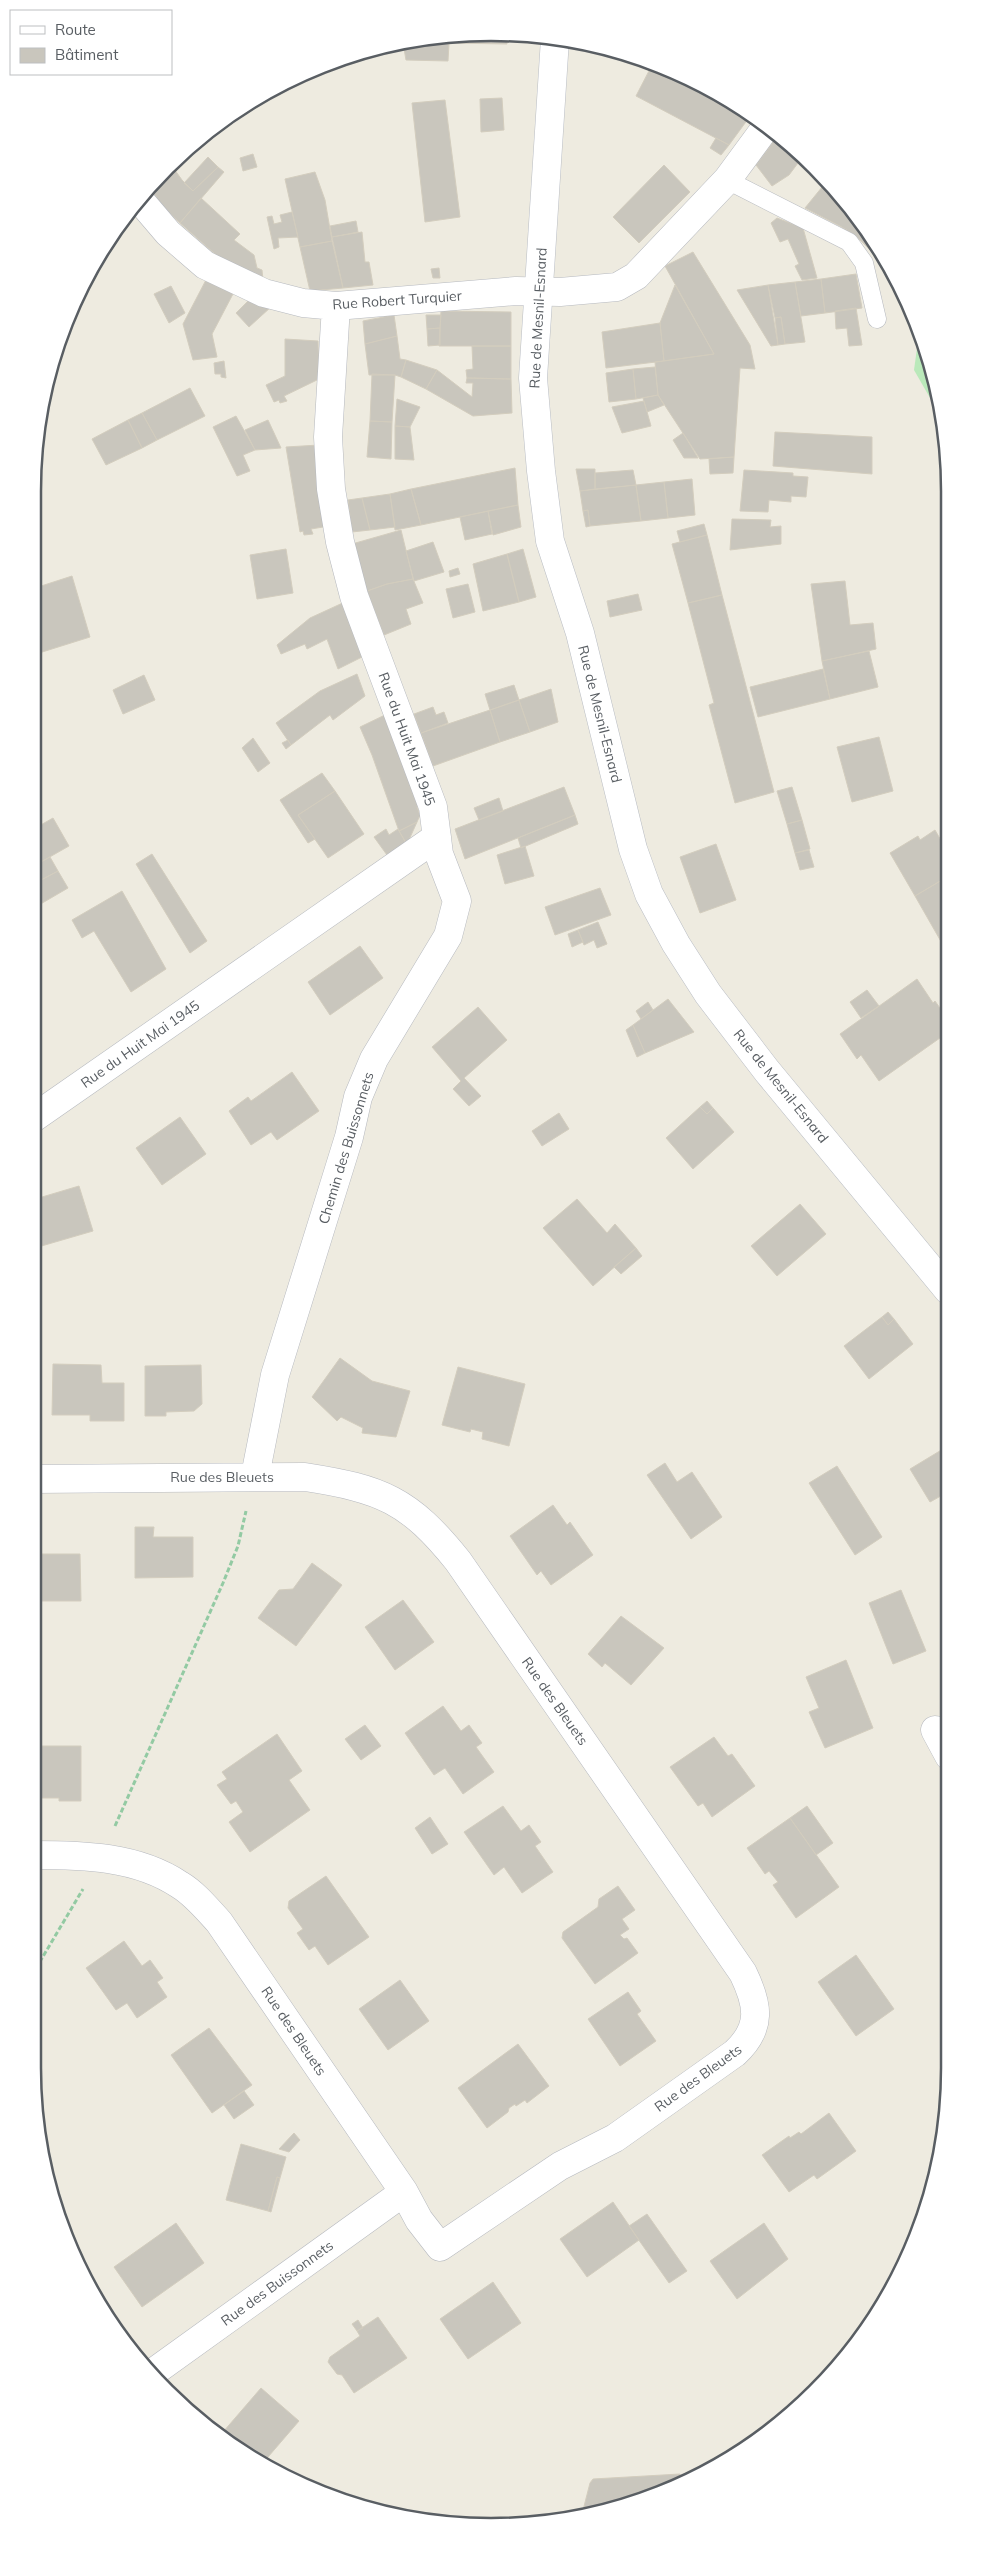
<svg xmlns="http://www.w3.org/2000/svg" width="982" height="2559" font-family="Mulish,sans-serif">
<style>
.green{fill:#bae9ba}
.building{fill:#c9c6bd;stroke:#d3cdbe}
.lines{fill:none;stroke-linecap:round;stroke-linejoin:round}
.lane-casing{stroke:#b6b9bf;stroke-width:19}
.street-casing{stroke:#b6b9bf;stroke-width:29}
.secondary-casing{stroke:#b9bdc4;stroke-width:29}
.path{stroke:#93caa3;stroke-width:3;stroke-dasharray:5 2.5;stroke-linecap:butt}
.lane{stroke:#fff;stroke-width:18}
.street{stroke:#fff;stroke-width:28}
.secondary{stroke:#fff;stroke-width:28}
.labels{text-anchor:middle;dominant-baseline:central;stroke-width:4.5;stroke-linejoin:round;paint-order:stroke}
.street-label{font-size:14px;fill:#595e63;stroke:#fff}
.rim{fill:none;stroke:#595e63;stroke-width:2.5}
</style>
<rect width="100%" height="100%" fill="#eeebe0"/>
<path class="green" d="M918,341L941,417L914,370Z"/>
<path class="building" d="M507,34V44L449,43L451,36Z
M431,36H451L449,43H413L414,40Z
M403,43H449L448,61L406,60Z
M651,67L727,103L748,119L729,145L636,96Z
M699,89L745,110L751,114L748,119L727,103Z
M502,98L504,130L481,132L480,99Z
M445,100L460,217L425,222L412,103Z
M716,138L729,145L721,155L710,148Z
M776,138L801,159L789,175L772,186L756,165Z
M253,154L257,167L243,171L240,158Z
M208,157L218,167L193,191L184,183Z
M664,165L690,192L639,243L613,217Z
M172,166L182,180L193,191L218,167L224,172L180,223L162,206L150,187Z
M315,172L325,200L332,241L300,247L285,179Z
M827,181L836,189L876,249L872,252L855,235L840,226L805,208Z
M201,198L240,234L234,240L254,255L257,268L262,270L263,280L224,262L180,223Z
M292,212L298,237L278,238L279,247L274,249L267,217L272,216L274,224L282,222L280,215Z
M777,218L803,228L817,278L802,280L795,266L799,264L788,239L780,242L771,223Z
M356,221L358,232L332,237L330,226Z
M362,232L365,262H369L373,285L343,288L332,237Z
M332,241L343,288L310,291L300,247Z
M693,252L750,345L755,369L740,368L734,457L700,459L658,395L655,362L714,354L665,266Z
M439,268L440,278H433L431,269Z
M856,274L862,308L825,313L821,279Z
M207,278L234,292L212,334L217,357L193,360L183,324Z
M821,279L825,313L801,316L795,282Z
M795,282L805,342L785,344L781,317L775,318L768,285Z
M675,285L714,354L664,361L660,323Z
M768,285L778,345L771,346L737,290Z
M171,286L185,313L169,323L154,294Z
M249,300L271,307L249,327L236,313Z
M856,308L862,345L849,346L847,328L836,329L835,311Z
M441,311L511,312V346H439Z
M394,315L397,336L365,344L363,321Z
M426,315H441L440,328L427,329Z
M781,317L785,344L778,345L775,318Z
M660,323L664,361L606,368L602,332Z
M440,328V345L428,346L427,329Z
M397,336L400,359L406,360L401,377L395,375H369L365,344Z
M285,339L318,341L319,379L284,396L287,401L280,403L279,400L274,402L266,385L285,376Z
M472,346H511V379L467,378L466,370L473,369Z
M406,360L437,370L426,389L401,377Z
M224,361L226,378L221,377V374H215L214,363Z
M655,367L658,395L636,399L633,369Z
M633,369L636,399L609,402L606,373Z
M437,370L472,397L473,383H466L467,378L511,379L512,413L473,416L426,389Z
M372,374L395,375L392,422L370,421Z
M190,388L205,416L157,440L142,413Z
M658,395L664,405L647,412L643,398Z
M397,399L420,407L410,427L395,426Z
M644,401L651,426L622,433L612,407Z
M142,413L157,440L142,448L128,420Z
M236,416L255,450L243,455L250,471L237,476L213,427Z
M128,420L142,448L106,465L92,439Z
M268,420L281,448L255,450L245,430Z
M370,421L392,422L391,459L367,457Z
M395,426L410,427L414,460L395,459Z
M775,432L872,437V474L773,466Z
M683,433L698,458H684L673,440Z
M319,445L329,526L311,529L313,534L304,535L303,531L300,532L286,447Z
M734,457L733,473L710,474L709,459Z
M515,468L518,505L421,525L411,489Z
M576,469H595V489L580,491Z
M633,470L636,485L595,489V473Z
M744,470L793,473V476L808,477L806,497L791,496V502L769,500L768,512L740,511Z
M692,479L695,515L668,518L664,482Z
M664,482L668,518L641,521L636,485Z
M636,485L641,521L590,526L588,510L583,511L580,491Z
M411,489L421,525L395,530L390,494Z
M390,494L395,527L370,530L362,498Z
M362,498L370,530L352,532L348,500Z
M518,505L521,527L493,535L488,511Z
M588,510L590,526L586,527L583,511Z
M488,511L492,534L465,540L460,517Z
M732,519L771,520L770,527L781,526V544L730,550Z
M704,524L707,535L680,542L677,531Z
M401,530L413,579L387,584L367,591L352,544Z
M707,535L722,595L688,603L672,544Z
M433,542L444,572L414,581L406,551Z
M286,549L293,593L257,599L250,555Z
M523,549L536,597L519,602L507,554Z
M507,554L519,602L483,611L473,564Z
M458,568L460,574L450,577L449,571Z
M72,576L90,637L39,653L32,650V625L37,623L32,608V589Z
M413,579L423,603L406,609L411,624L384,635L367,591L387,584Z
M845,581L850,625L873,623L876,649L822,661L811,584Z
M468,584L475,612L453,618L446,589Z
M638,594L642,610L610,617L607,601Z
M722,595L774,792L735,803L709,705L714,703L688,603Z
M347,601L366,655L338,669L327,639L307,649L305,644L281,654L277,645L310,618Z
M869,651L878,687L830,699L822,661Z
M823,669L830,699L758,717L750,687Z
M357,674L365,696L333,720L330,715L291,745L276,723L320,691Z
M144,675L155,700L123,714L113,690Z
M514,685L519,700L490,710L485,694Z
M551,689L558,722L530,732L519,700Z
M519,700L530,732L500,742L490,710Z
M433,707L436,715L444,712L448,723L421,733L414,714Z
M490,710L500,742L433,766L421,733Z
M387,714L421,805L417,807L420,815L417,822L399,831L372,755L360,727Z
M879,737L893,791L852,802L837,747Z
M253,738L270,763L258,772L242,748Z
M288,740L291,745L286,749L282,743Z
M322,773L335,791L298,815L315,839L308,843L280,800Z
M564,787L575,815L465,859L455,829Z
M792,787L802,820L787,824L777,791Z
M335,791L364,834L328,858L298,815Z
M499,798L503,811L479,820L474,808Z
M575,815L578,824L521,848L518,838Z
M53,818L69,846L32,867V830Z
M802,820L810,849L795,853L787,824Z
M417,822L408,842L406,843L399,831Z
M386,829L389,835L398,829L406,843L387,855L374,837Z
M935,830L947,851V877L915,896L890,853L918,836L920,840Z
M716,844L736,900L700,913L680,857Z
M525,846L534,876L505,884L497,855Z
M809,850L814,867L800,870L795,853Z
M152,854L207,941L190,953L136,864Z
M50,857L58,871L39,881L32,867Z
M32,871L39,881L32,885Z
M58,871L68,888L32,909V885Z
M947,877V952L915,896Z
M600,888L611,915L555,935L545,907Z
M122,891L166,969L131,992L94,931L82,938L72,920Z
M598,922L607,944L597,948L594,940L584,945L578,930Z
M578,930L583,942L572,947L568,934Z
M360,946L383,978L330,1015L308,982Z
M917,979L933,1003L935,1001L947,1018V1033L879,1081L861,1055L857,1059L840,1034Z
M867,990L879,1006L861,1018L850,1002Z
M668,999L694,1032L645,1053L633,1025Z
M648,1002L653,1010L641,1019L636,1011Z
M478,1007L507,1040L464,1078L481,1096L469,1106L453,1089L461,1081L432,1047Z
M633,1025L645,1053L637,1057L626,1030Z
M292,1072L319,1111L277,1140L271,1132L251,1145L229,1111L248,1097L251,1101Z
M707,1101L713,1108L707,1114L700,1107Z
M700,1107L707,1114L713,1108L734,1132L693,1169L666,1138Z
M559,1113L569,1129L542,1146L532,1131Z
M180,1117L206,1154L162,1185L136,1148Z
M79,1186L93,1231L38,1247L32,1230V1200Z
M577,1199L607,1233L615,1224L636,1248L593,1286L543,1228Z
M800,1204L826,1234L777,1276L751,1246Z
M636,1248L642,1256L621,1274L614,1267Z
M888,1312L894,1319L888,1325L882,1317Z
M882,1317L888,1325L894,1319L913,1344L869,1379L844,1346Z
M340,1358L372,1381L410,1391L396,1437L362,1433L363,1428L341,1417L337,1421L312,1397Z
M53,1364L101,1365L102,1383H124V1421H90V1415H52Z
M201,1365L202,1404L194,1411L166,1412V1416H145V1366Z
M458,1367L525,1384L509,1446L482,1439L483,1432L471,1429L470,1432L442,1425Z
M948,1446V1492L930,1502L910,1469Z
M665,1463L677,1482L692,1472L722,1517L691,1539L647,1475Z
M837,1466L882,1537L855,1555L809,1483Z
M553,1505L567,1525L570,1522L593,1555L551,1585L541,1571L537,1575L510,1536Z
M135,1527H154L153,1537H193V1577L135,1578Z
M32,1554H80L81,1601H32Z
M312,1563L342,1585L296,1646L258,1618L279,1590L293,1589Z
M901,1590L926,1651L893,1664L869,1603Z
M403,1600L434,1642L395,1670L365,1627Z
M621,1616L664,1648L631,1685L605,1663L602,1667L588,1654Z
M846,1660L873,1728L825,1748L809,1712L819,1708L806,1677Z
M443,1706L461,1731L469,1725L482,1743L476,1747L494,1772L463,1794L445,1768L434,1775L405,1733Z
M365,1725L381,1746L361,1760L345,1739Z
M277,1734L302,1771L289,1780L310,1810L250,1852L229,1822L243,1812L236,1801L231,1804L217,1785L227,1779L222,1772Z
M714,1737L728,1756L732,1754L755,1786L712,1817L703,1803L698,1806L670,1767Z
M41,1746H81V1801H59V1798H32V1756H41Z
M503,1806L521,1831L529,1825L541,1842L535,1846L553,1872L522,1893L504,1867L494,1875L464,1832Z
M807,1806L833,1843L816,1855L790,1818Z
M430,1817L448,1844L432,1854L415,1828Z
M790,1818L839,1887L796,1918L773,1885L778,1882L769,1871L765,1874L747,1848Z
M326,1876L369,1937L328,1965L315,1946L309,1950L297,1933L303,1929L288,1908L289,1901Z
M618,1886L635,1910L622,1919L629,1929L620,1935L624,1939L627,1938L638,1953L595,1984L562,1938L563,1932L598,1907L599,1899Z
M124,1941L142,1966L150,1960L163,1978L157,1982L167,1997L137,2018L127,2003L116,2010L86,1968Z
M856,1955L894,2009L856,2036L818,1982Z
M400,1980L429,2021L388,2050L359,2009Z
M628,1992L641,2011L637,2014L656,2041L620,2066L588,2019Z
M209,2028L252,2085L212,2113L171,2055Z
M518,2044L549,2086L527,2103L525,2100L516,2106L515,2104L509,2108L508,2112L487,2128L458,2088Z
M244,2091L254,2105L234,2119L224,2105Z
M829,2113L856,2151L817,2179L814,2175L789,2192L762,2155L789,2136L790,2138L799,2132L801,2134Z
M294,2133L300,2140L289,2152L279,2149Z
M241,2144L286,2157L280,2178L277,2177L268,2211L226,2200Z
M277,2177L280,2178L271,2212L268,2211Z
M613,2202L639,2240L587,2277L560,2239Z
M647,2214L687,2271L669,2283L629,2226Z
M176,2223L204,2263L142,2307L114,2267Z
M764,2223L788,2259L737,2299L710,2261Z
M493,2282L521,2323L468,2359L440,2319Z
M378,2317L407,2358L354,2393L342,2375L337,2374L328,2362L330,2357L360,2336L357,2331Z
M358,2320L363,2328L357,2331L352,2324Z
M261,2388L299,2421L262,2464L223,2432Z
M680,2474V2485L667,2491L581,2518L590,2483L593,2479Z"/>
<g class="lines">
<defs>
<path id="lane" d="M727,180L849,242L864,263L877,319"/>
<path id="street" d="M139,199L168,233L205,265L264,293L303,303L336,306L516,291L560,292L617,287L636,276L727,180L766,127
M32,1119L437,837
M255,1476L275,1375L349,1137L358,1097L374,1059L448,936L457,901L439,854L433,807L354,596L340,542L331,489L328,437L336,306
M32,1479L305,1477C382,1489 409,1500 458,1561L743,1973C758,2004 763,2027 735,2053L615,2138L560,2166L440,2247L419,2220L404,2192L219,1922C207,1909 195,1894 180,1885C137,1856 83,1855 32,1855
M935,1730L949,1756
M151,2374L404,2192"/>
<path id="secondary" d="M555,39L533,378L541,471L550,541L580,633L633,849L649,894L676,944L708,994L767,1071L948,1290"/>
</defs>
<use href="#lane" class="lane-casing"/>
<use href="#street" class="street-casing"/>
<use href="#secondary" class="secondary-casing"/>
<path class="path" d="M115,1826L223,1583L238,1546L246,1511
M32,1975L83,1889"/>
<use href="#lane" class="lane"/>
<use href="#street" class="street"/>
<use href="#secondary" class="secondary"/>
</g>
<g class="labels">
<g class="street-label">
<text transform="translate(397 300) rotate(-4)">Rue Robert Turquier</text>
<text transform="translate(538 318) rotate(-87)">Rue de Mesnil-Esnard</text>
<text transform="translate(600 714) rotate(76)">Rue de Mesnil-Esnard</text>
<text transform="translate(407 739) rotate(70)">Rue du Huit Mai 1945</text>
<text transform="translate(140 1044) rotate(-35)">Rue du Huit Mai 1945</text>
<text transform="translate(781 1086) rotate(51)">Rue de Mesnil-Esnard</text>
<text transform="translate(346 1148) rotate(-73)">Chemin des Buissonnets</text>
<text x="222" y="1477">Rue des Bleuets</text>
<text transform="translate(555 1701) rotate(55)">Rue des Bleuets</text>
<text transform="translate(294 2031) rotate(56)">Rue des Bleuets</text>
<text transform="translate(698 2078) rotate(-36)">Rue des Bleuets</text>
<text transform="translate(277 2283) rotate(-36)">Rue des Buissonnets</text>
</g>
</g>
<path d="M0 0H982V2559H0ZM491 41H491A450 450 0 0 1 941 491V2068A450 450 0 0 1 491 2518H491A450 450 0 0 1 41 2068V491A450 450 0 0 1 491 41Z" fill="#fff" fill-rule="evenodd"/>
<path class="rim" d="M491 41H491A450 450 0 0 1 941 491V2068A450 450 0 0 1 491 2518H491A450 450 0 0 1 41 2068V491A450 450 0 0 1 491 41Z"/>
<rect x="10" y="10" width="162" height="65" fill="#ffffff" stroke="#bdbfc1"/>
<rect x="20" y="26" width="25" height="8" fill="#ffffff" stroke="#bdbfc1"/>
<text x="55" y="35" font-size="15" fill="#595e63">Route</text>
<rect x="20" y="48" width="25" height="15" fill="#c9c6bd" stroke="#bdbfc1"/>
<text x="55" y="60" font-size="15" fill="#595e63">Bâtiment</text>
</svg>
